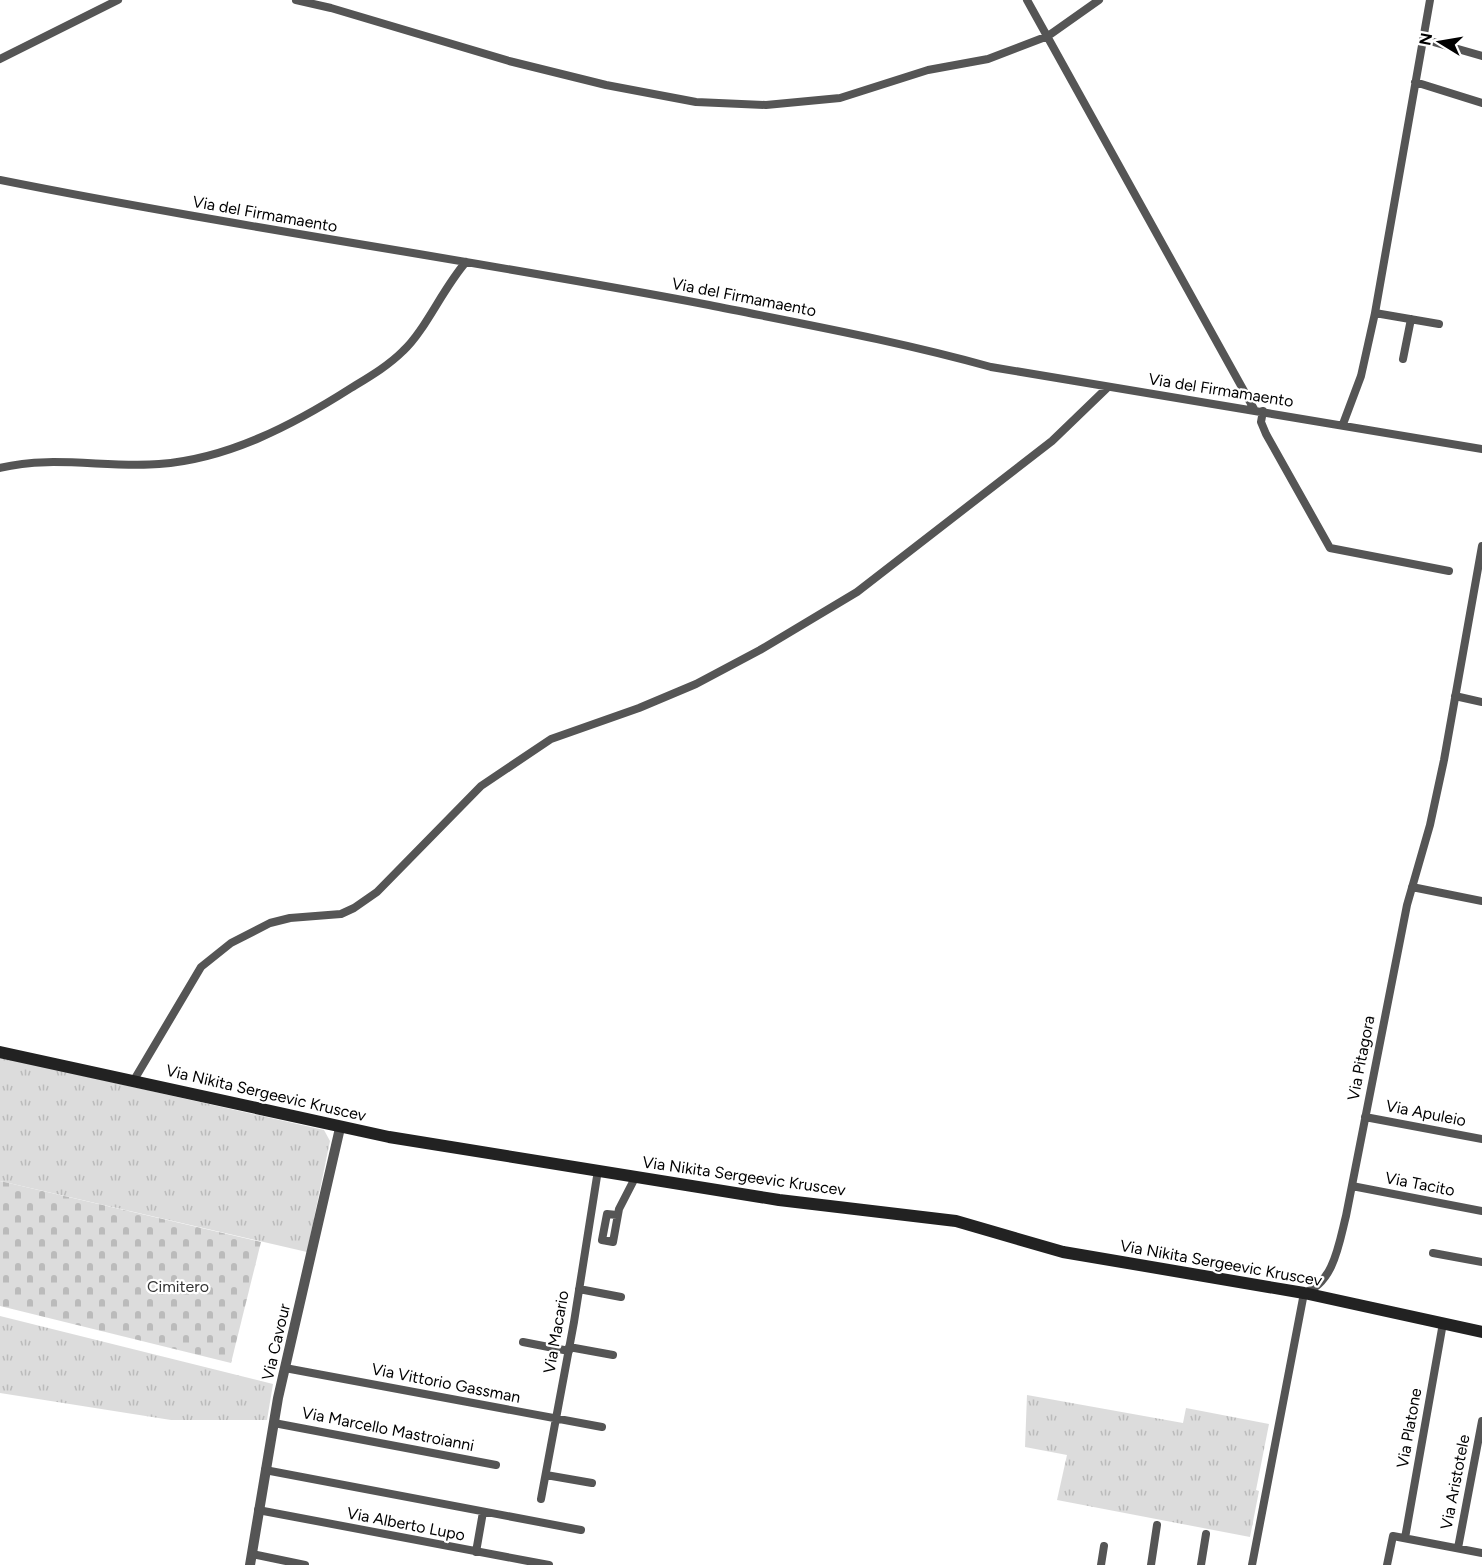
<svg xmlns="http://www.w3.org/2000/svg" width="1482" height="1565" font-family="Figtree,sans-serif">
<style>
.grass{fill:url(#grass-tufts)}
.cemetery{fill:url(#cemetery-stones)}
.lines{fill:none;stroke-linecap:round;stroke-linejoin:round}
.minor{stroke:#555;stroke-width:8}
.tertiary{stroke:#555;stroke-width:10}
.secondary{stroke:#222;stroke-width:12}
.labels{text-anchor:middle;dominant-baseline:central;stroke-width:4.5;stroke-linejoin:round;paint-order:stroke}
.street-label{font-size:16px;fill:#000;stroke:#fff}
.park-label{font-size:16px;fill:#333;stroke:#fff}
</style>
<defs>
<pattern id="grass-tufts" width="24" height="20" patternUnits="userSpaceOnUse" patternTransform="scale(1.5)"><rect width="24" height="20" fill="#dcdcdc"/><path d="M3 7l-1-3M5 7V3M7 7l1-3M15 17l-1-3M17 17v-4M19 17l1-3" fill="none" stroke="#bbb"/></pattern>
<pattern id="cemetery-stones" width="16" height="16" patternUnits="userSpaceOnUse" patternTransform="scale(1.5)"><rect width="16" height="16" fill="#dcdcdc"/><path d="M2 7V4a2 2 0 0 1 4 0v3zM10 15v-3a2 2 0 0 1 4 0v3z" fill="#bbb"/></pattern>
</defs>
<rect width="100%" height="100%" fill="#fff"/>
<path class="grass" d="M0,1057L324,1130L330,1141L307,1252L0,1181Z
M0,1316L273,1384L267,1420H171L0,1393Z
M1027,1395L1183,1423L1186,1408L1269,1424L1256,1490L1259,1491L1250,1537L1057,1500L1067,1455L1025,1447Z"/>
<path class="cemetery" d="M0,1181L261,1242L231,1363L0,1306Z"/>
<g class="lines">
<path class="minor" d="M296,0L331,8L509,61L606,85L696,102L766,105L840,98L928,70L988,59L1048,36L1099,0
M1027,0L1254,409
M1423,39L1482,56
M0,59L118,0
M1415,82L1482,103
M0,180C235,227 473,260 709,305C803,324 898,341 991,367L1482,449
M1375,313L1439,324
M1403,359L1411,319
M1263,411L1261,422L1266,434L1330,548L1449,571
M1343,424L1361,376L1375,313L1430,0
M0,468C50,455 107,468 159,464C228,459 293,425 351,388C369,377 388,366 403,351C425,331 443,288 466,262
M1455,696L1482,702
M1412,887L1482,901
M134,1080L201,967L231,943L270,923L290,918L341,914L354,908L377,892L481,786L551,739L639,708L696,684L760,650L857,592L1052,441L1108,387
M1365,1117L1482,1139
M1352,1186L1482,1211
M617,1215L607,1214L602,1240L613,1242L619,1209L636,1176
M1433,1253L1482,1262
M579,1289L621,1297
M523,1342L569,1351
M569,1347L613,1355
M285,1368L602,1427
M274,1423L496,1465
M265,1470L581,1530
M546,1475L592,1483
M541,1499L574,1322L598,1170
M258,1510L549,1565
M1405,1538L1443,1323
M1458,1548L1482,1421
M476,1552L483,1512
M252,1554L305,1565
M1101,1565L1104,1546
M1151,1565L1157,1525
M1201,1565L1206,1534
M1252,1565L1304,1293C1334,1283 1339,1243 1346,1216L1407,905L1430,825L1444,760L1482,546
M1387,1565L1393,1536L1482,1553"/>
<path class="tertiary" d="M250,1565L278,1398L340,1128"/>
<path class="secondary" d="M0,1052L389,1137L779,1200L956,1221L1063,1252L1304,1293L1482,1332"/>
</g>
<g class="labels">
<g class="street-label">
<text transform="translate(265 214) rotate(10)">Via del Firmamaento</text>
<text transform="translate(744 297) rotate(11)">Via del Firmamaento</text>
<text transform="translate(1221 390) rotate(9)">Via del Firmamaento</text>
<text transform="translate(1361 1058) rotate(-79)">Via Pitagora</text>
<text transform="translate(266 1093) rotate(13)">Via Nikita Sergeevic Kruscev</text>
<text transform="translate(1426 1113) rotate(11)">Via Apuleio</text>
<text transform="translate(744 1176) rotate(8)">Via Nikita Sergeevic Kruscev</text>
<text transform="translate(1420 1184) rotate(11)">Via Tacito</text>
<text transform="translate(1221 1263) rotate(10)">Via Nikita Sergeevic Kruscev</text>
<text transform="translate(556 1332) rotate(-80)">Via Macario</text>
<text transform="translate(276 1342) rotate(-77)">Via Cavour</text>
<text transform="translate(446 1383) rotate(11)">Via Vittorio Gassman</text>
<text transform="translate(1409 1428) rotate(-80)">Via Platone</text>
<text transform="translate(388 1429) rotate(11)">Via Marcello Mastroianni</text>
<text transform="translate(1455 1482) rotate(-79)">Via Aristotele</text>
<text transform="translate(406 1524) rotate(11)">Via Alberto Lupo</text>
</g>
<g class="park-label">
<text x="178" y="1286">Cimitero</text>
</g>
</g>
<g transform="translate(1440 42) rotate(281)" stroke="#ffffff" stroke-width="4.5" paint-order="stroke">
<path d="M0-4.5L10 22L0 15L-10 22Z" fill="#000000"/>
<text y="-9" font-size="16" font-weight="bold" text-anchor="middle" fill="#000000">N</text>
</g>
</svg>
